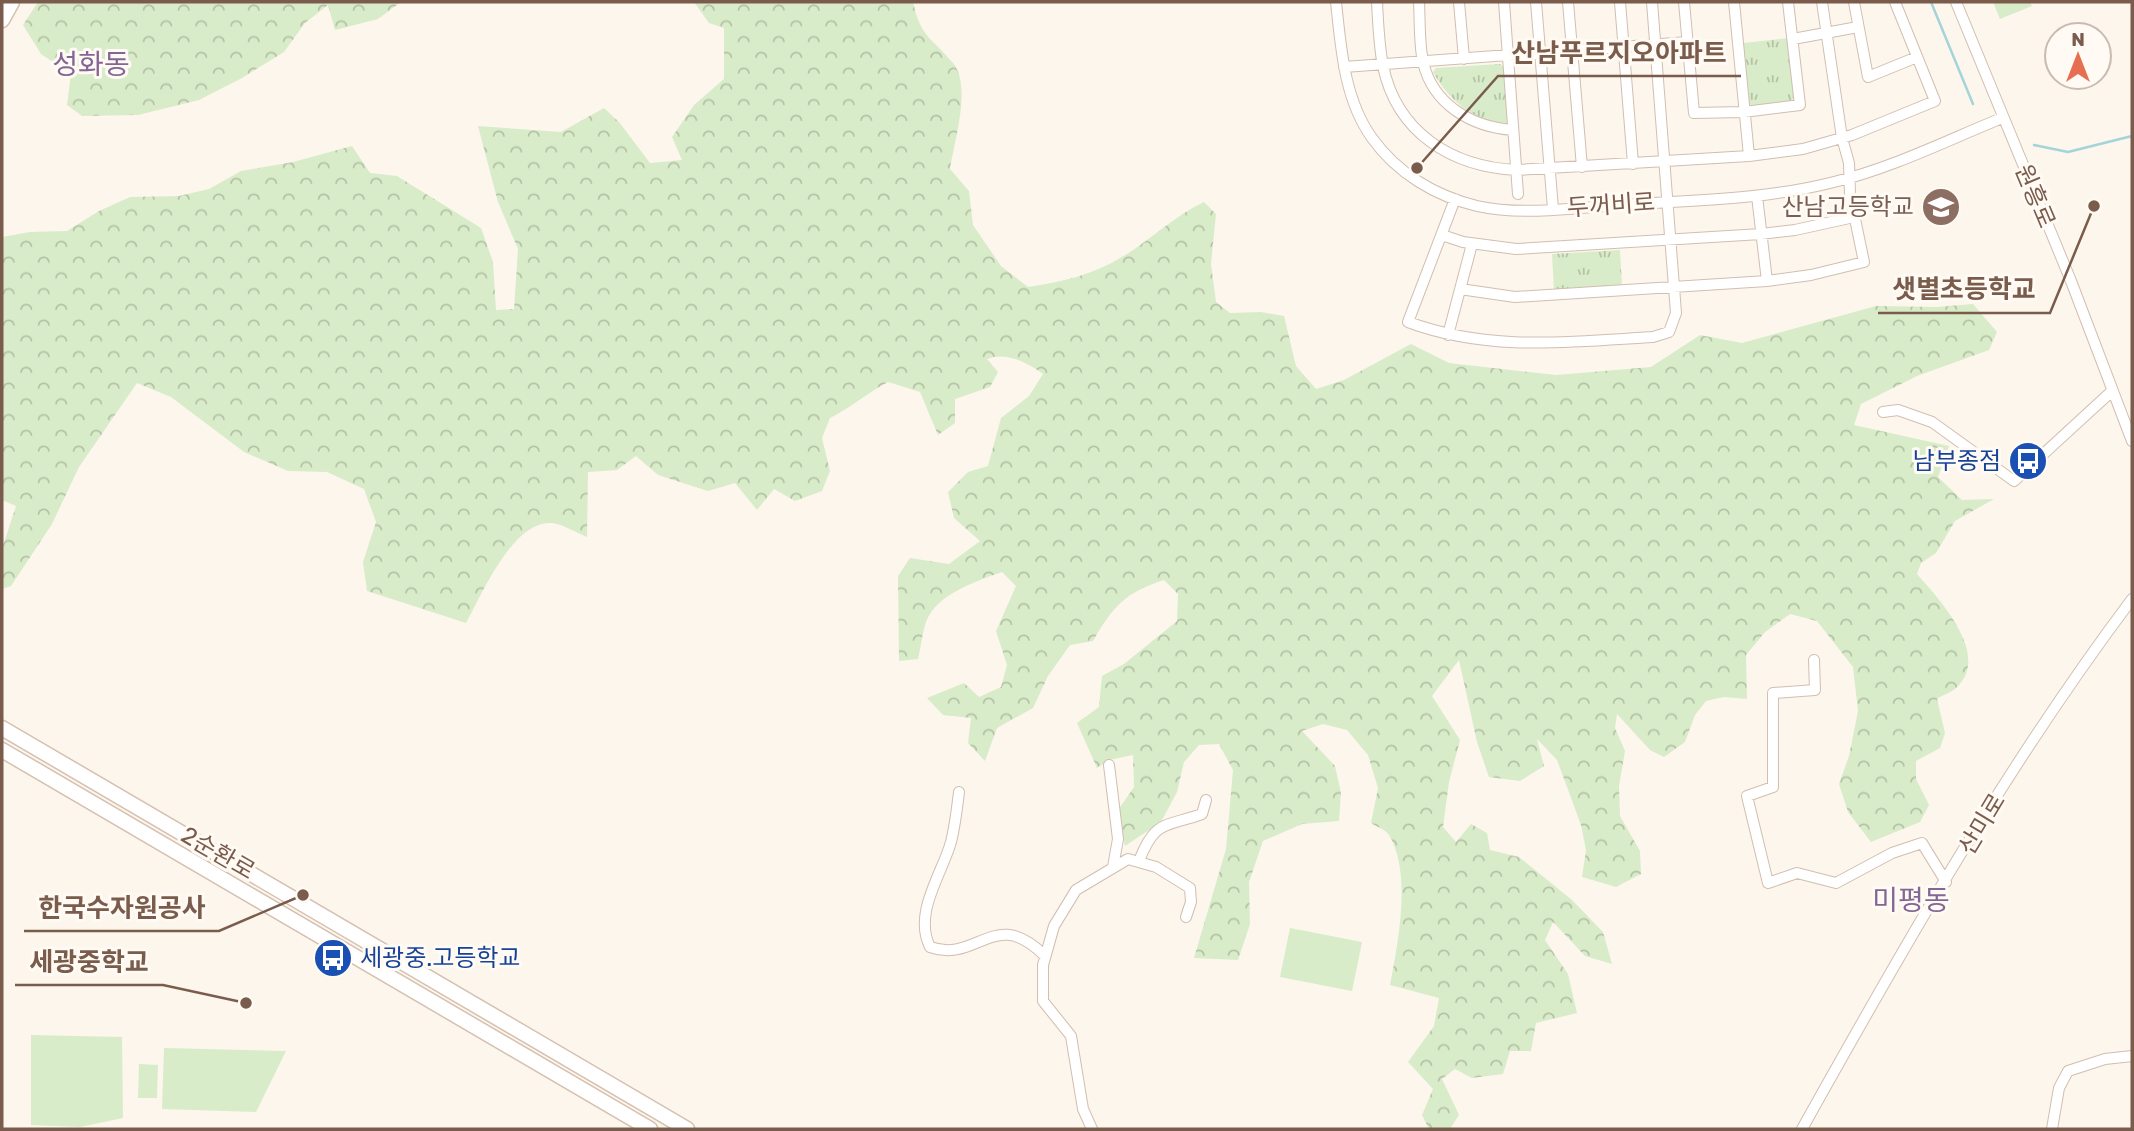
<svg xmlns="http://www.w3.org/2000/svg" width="2134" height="1131" font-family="Rubik,'Noto Sans KR',sans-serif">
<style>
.grass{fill:#d8ecc9}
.forest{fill:url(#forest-crowns)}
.park{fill:url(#park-tufts)}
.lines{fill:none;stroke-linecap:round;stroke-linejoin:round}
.stream{stroke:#a5d3da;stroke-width:2.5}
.street-casing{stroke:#d1beb0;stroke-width:12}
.secondary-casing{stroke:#d6c0b0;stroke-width:17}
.street{stroke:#fff;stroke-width:10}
.secondary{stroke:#fff;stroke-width:14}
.labels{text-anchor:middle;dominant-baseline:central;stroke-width:6;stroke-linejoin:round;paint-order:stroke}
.street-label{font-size:24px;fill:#7a5c4d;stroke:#fffaf3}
.education-label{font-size:24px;fill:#785e54;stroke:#fffaf3;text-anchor:end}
.transit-label{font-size:24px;fill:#164399;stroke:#fffaf3;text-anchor:end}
.quarter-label{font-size:28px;fill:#846695;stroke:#fffaf3}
.leader{fill:none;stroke:#7a5c4d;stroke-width:2.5}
.callout-dot{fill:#7a5c4d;stroke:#fffaf3;stroke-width:2.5}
.callout-label{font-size:26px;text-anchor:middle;font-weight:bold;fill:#7a5c4d;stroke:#fffaf3;stroke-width:6;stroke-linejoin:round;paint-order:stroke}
</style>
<defs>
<pattern id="forest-crowns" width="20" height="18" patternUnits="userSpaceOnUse" patternTransform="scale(1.75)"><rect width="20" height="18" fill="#d8ecc9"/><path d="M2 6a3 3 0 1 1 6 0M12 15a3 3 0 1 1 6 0" fill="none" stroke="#b4c2a5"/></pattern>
<pattern id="park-tufts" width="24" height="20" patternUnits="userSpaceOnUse" patternTransform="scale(1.75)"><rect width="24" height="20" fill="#d8ecc9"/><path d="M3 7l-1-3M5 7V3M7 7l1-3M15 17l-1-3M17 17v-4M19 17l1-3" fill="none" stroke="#b4c2a5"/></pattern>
</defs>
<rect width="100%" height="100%" fill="#fdf6ec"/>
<path class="grass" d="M1993,2H2030L2032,6L2000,19Z
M1290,928L1362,942L1352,991L1280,977Z
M31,1035L122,1037L123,1118L80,1127L31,1125Z
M164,1048L286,1051L256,1112L162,1109Z
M139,1064L158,1065L157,1098H138Z"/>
<path class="forest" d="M38,2H401L378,19L335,30L328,5L305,23L284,52L242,78L199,100L138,115L82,116L67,105L71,74L41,54L23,25Z
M694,2H913C921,38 931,37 953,63C972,86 954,142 950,169L969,191L973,225L1001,266L1028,287C1061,282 1093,275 1122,257C1151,240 1174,216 1204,202L1216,214L1211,264L1216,302L1230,313L1261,312L1284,316L1296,366L1316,389L1344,380L1411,344L1449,363L1556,375L1651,367L1700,335L1742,343L1876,306L1937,307L1973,304L1997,332L1989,350L1917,376L1861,404L1854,425L1949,446L1938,477L1962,500L1994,499L1955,521L1936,553L1921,563L1917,574C1940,600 1992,656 1956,688C1951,693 1942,695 1937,699L1945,733L1940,748L1916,761V779L1929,805L1920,822L1871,842L1848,812L1839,784L1849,756L1858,711L1853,667L1817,621L1790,614L1765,632L1746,655L1747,699L1724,697L1706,701L1695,715L1685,742L1664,757L1650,750L1617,714L1615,728L1625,751L1619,786L1620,816L1640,851L1641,874L1616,887L1582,877L1586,850L1581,825L1557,760L1537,739L1544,766L1520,781L1489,777L1477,742L1459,660L1432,696L1460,740L1449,782L1443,827L1456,842L1471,824L1487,833L1490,850L1519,857L1572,900L1603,932L1612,964L1585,956L1553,922L1545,940L1568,974L1577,1013L1536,1023L1531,1051H1510L1503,1074L1472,1078L1455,1069L1442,1079L1459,1115L1450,1129H1429L1422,1115L1433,1089L1408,1062L1434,1026L1439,998L1390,985C1398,943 1412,873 1389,835C1386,830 1377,827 1371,823L1378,788L1368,755L1347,730L1323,724L1302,731L1335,766L1341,793L1339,821L1302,824L1263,841L1249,882L1250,924L1238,960L1194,958L1226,849L1233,770L1219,744L1199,745L1184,762L1177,792L1161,822L1125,846L1118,810L1134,787L1133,755L1109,760L1097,768L1077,723L1099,707L1102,676L1124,664L1177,621L1178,594L1164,580C1126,592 1113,606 1093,641L1070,645L1048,676L1033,708L997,728L985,761L968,743L971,718L943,715L927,698L964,683L979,697L1001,687L1007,665L996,631L1016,586L1002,572C977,581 936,594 926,622C922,634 921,647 918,659L899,661L898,576L910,558L949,564L980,541L954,518L948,492L968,472L988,466L1001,418L1029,396L1043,374C1028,363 1006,351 987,359L998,372L990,387L955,399V423L938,435L920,392L888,382C867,393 852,407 830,418L822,438L830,471L822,491L795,501L774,489L757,510L735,483L708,491L658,475L636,456L617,470L588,472L587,537C577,533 562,524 552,523C513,520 482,594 466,623L367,591L363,562L376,522L364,489L327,472L288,471L244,452L171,397L137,383L79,467L52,524L11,586L2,589V549L16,506L2,500V237L30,232L67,231L99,211L130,197L179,196L209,189L241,171L293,162L352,146L370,173L397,176L481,228L493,262L496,310L514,309L518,249L498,202L478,126L561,132L604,108L619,122L650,163L682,160L672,137L694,105L724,79V28L709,23Z"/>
<path class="park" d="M1789,38L1796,95L1788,105L1754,110L1747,99L1743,43Z
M1500,64L1506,68L1509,121L1505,125C1472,118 1450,102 1433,72L1436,68Z
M1620,250L1622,287L1554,291L1552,254Z"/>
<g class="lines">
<path class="stream" d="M1931,2L1973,104
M2034,145L2068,152L2132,136"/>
<defs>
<path id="street" d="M1336,2C1341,48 1344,99 1372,138C1397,173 1435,196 1477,206C1522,216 1573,208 1619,205C1691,200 1764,200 1834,182C1892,168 1948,140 2002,118
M1377,2C1378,23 1379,46 1383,66C1397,133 1452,167 1517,170L1749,156L1803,149L1852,135L1935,101L1895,2
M1419,2C1420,21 1419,43 1423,62C1433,105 1472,127 1513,130
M1459,2L1464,59
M1504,2L1518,194
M1536,2L1553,209
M1568,2L1582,167
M1620,2L1633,164
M1684,2L1694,113L1744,112L1800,105L1788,2
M1734,2L1749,156
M1854,2L1868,77L1917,57
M1956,2L2071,281L2132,441
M1793,39L1858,27
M1344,67L1688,42
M1757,196L1767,281L1811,275L1864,262L1850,195L1849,163L1842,138L1822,2
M1455,199L1408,322C1489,352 1569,342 1653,337L1669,332L1676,313L1652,2
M1442,235L1463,242L1516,249L1761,234L1795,230L1854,217
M1460,289L1515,297L1767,281
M1448,335L1472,244
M1883,412L1898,410L1932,422L2014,481L2112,391
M1814,660L1815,690L1773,693V787L1747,796L1768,883L1797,873L1836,883L1892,853L1922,843L1946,882
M1109,765L1118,839L1113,867
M959,792C957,809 955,826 951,842C942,874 913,913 930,947C977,964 995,905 1045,956
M1139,861C1155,819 1166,827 1202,814L1206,800
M1092,1129L1083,1109L1071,1036L1043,1001V965L1054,926L1076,890L1128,859L1156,867L1190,888L1191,902L1186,917
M1802,1129C1903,948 2007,765 2132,599
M2052,1129L2059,1088L2068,1071L2105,1059L2132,1056"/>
<path id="secondary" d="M2,20L12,2
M2,728L687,1129
M2,750L650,1129"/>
</defs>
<use href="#street" class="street-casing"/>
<use href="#secondary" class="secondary-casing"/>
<use href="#street" class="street"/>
<use href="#secondary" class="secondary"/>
</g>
<defs>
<symbol id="school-disc" viewBox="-11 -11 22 22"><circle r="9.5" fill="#8d6e63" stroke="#fffaf3"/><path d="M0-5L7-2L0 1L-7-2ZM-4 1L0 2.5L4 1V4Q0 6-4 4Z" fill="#fff"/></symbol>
<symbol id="bus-disc" viewBox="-11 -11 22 22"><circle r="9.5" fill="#1a4fb4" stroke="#fffaf3"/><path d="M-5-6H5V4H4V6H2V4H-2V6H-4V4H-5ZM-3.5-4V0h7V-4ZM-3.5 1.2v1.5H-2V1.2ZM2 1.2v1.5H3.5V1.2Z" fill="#fff"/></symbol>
</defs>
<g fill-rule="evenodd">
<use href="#school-disc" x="1919" y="185" width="44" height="44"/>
<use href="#bus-disc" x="2006" y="439" width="44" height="44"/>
<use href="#bus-disc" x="311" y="936" width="44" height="44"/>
</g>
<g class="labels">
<g class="street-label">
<text transform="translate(2035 196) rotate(67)">원흥로</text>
<text transform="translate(1611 205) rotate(-4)">두꺼비로</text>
<text transform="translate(1982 824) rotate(-59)">산미로</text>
<text transform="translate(218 853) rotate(30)">2순환로</text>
</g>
<g class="education-label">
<text x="1914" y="207">산남고등학교</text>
</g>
<g class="transit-label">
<text x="2001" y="461">남부종점</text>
<text x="360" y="958" text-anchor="start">세광중.고등학교</text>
</g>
<g class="quarter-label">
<text x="91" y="64">성화동</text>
<text x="1911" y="900">미평동</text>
</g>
</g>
<path class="leader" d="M1417 168L1498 76H1741M2094 206L2050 313H1878M303 895L219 931H24M246 1003L163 985H15"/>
<g class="callout-dot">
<circle cx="1417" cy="168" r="7"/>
<circle cx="2094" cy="206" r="7"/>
<circle cx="303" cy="895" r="7"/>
<circle cx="246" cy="1003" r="7"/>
</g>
<g class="callout-label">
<text x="1619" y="62">산남푸르지오아파트</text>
<text x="1964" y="298">샛별초등학교</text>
<text x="122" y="917">한국수자원공사</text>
<text x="89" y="971">세광중학교</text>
</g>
<rect width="2134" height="1131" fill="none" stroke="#7a5c4d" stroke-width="7"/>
<g transform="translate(2078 56)"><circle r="33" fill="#fffaf3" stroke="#cabbb1" stroke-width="2"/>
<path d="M0-5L12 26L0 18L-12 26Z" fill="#e76f51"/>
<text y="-10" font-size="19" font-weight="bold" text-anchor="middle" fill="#7a5c4d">N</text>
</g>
</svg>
